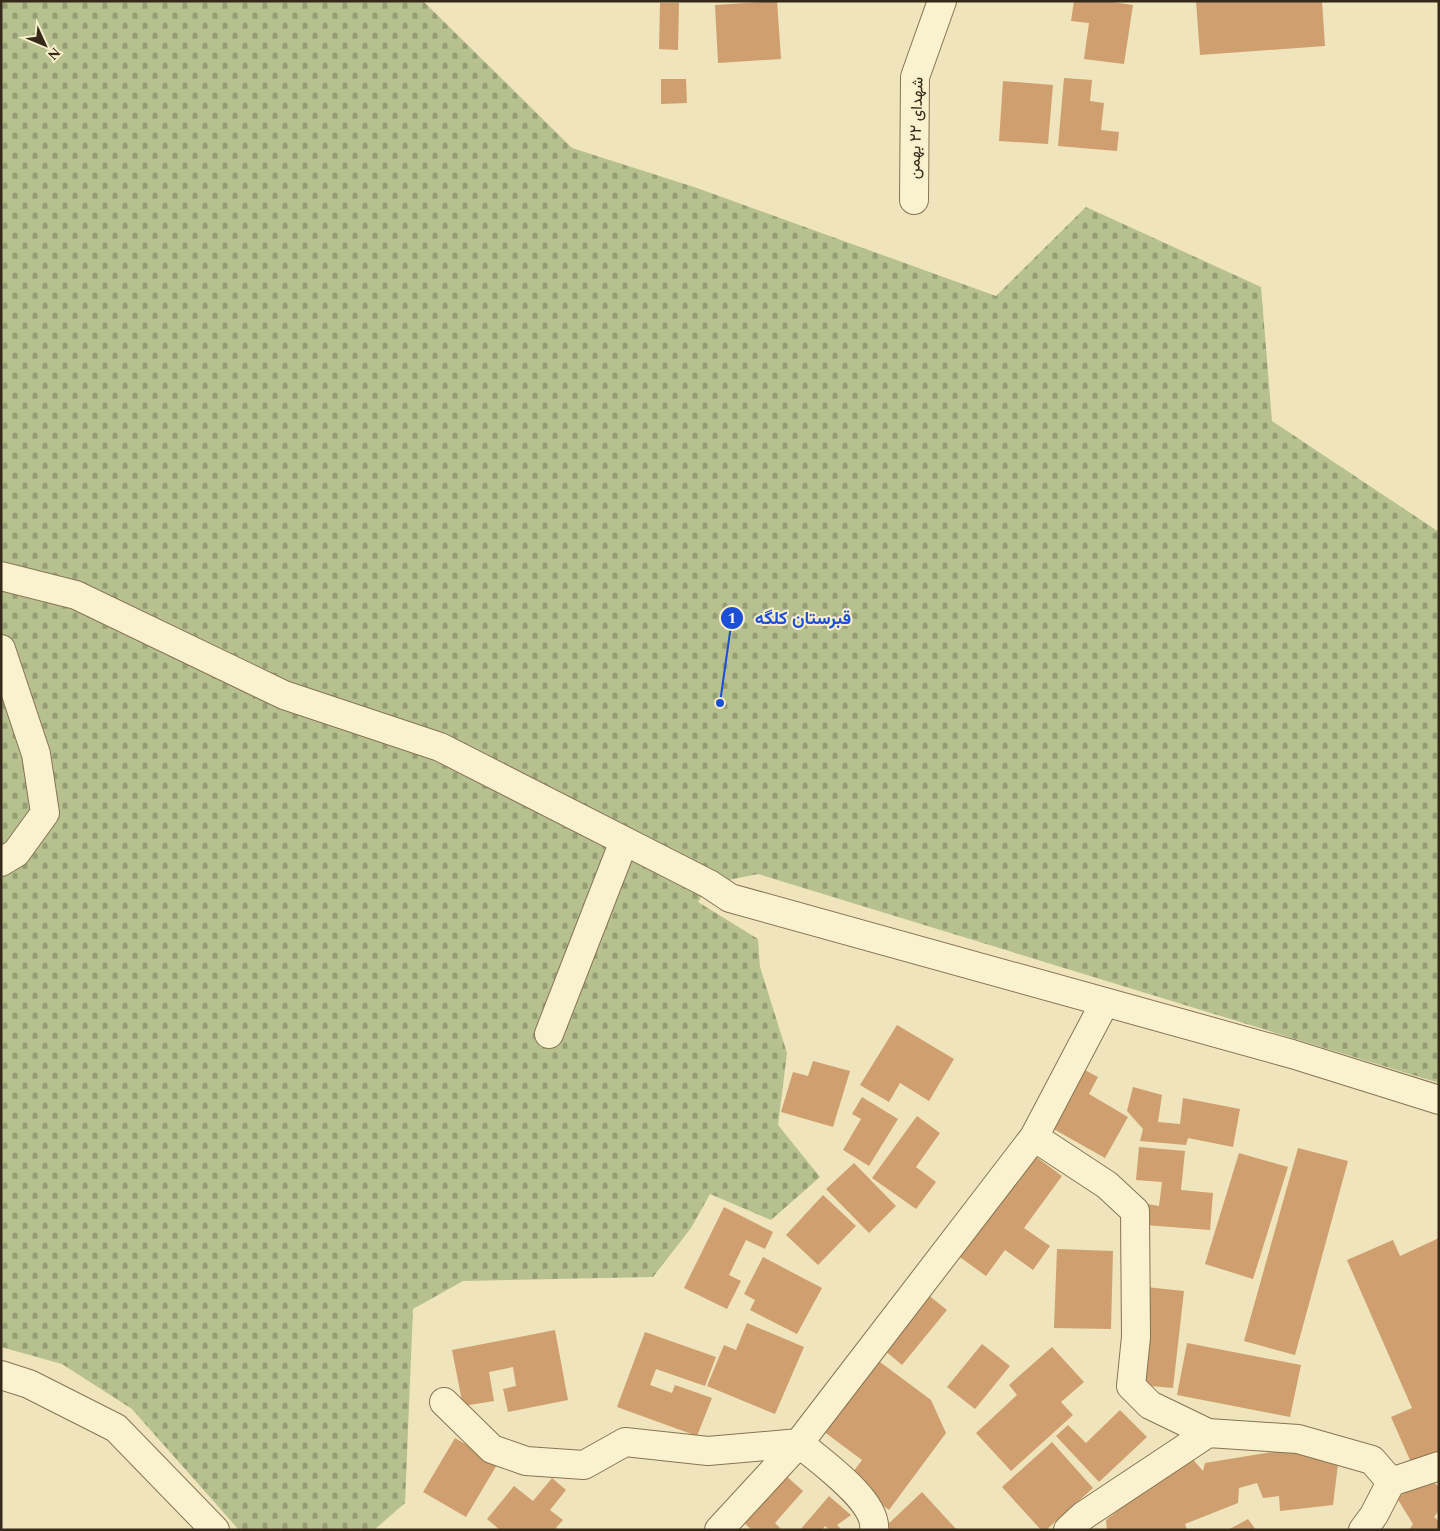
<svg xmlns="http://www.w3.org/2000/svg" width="1440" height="1531" font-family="Spectral,Vazirmatn,serif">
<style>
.cemetery{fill:url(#cemetery-stones)}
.building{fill:#cf9f6f}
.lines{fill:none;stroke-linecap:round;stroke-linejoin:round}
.minor-casing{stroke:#877454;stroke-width:30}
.minor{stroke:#faf1ce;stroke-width:28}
.labels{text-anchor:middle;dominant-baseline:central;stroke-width:4;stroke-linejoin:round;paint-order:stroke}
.street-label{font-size:16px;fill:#35291a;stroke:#f7eecb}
.leader{fill:none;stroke:#1d4ed8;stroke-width:2}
.callout-dot{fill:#1d4ed8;stroke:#f7eecb;stroke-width:2}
.mark-label{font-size:15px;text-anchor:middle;font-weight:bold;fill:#fff}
.callout-label{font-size:18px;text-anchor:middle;font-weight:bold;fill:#1d4ed8;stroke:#f7eecb;stroke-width:4;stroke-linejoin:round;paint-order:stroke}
</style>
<defs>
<pattern id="cemetery-stones" width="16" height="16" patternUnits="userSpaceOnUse" patternTransform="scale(1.25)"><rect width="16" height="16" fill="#b7c18f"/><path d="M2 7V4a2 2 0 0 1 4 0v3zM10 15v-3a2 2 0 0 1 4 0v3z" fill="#969d74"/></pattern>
</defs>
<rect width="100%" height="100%" fill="#efe4bb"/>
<path class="cemetery" d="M1,1H423L572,148L697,188L996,296L1086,207L1261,287L1272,421L1439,532V1083L758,874L709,884L698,902L758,939L760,967L787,1053L778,1125L820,1177L771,1220L710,1194L691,1228L653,1277L463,1281L413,1309L405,1503L374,1530H239L132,1409L62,1364L1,1347Z"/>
<path class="building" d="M777,1L781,59L718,63L715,5Z
M1074,1H1105L1133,5L1124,64L1084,59L1089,23L1071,21Z
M1196,1H1322L1325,46L1200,55Z
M660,3H679L678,50L659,49Z
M1064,78L1092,80L1090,101L1104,103L1101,130L1119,132L1117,151L1058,146Z
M661,79H686L687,103L661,104Z
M1003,81L1053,85L1048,144L999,141Z
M897,1025L954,1059L929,1101L900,1083L889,1102L860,1085Z
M813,1061L850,1071L833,1127L781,1112L793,1072L808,1076Z
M1083,1069L1098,1077L1089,1094L1128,1117L1105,1158L1050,1127Z
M1133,1087L1162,1095L1158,1122L1180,1124L1183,1098L1240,1109L1233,1147L1188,1138L1186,1145L1140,1141L1143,1129L1127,1111Z
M862,1097L898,1119L869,1166L843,1150L861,1119L852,1114Z
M917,1116L940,1133L916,1167L936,1182L916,1209L872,1178Z
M1139,1147L1185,1151L1181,1190L1213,1193L1210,1230L1145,1225L1147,1204L1159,1206L1162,1182L1136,1180Z
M1298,1148L1348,1161L1295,1355L1244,1341Z
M1031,1153L1062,1176L1024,1228L1050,1246L1033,1270L1005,1250L986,1276L957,1255Z
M1239,1153L1288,1167L1253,1279L1205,1264Z
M854,1163L896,1206L869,1233L826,1189Z
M823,1195L856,1226L818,1265L786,1235Z
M724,1207L773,1232L765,1249L746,1240L729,1275L741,1281L727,1309L684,1288Z
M1439,1238V1456L1413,1467L1391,1417L1412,1408L1347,1260L1393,1240L1400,1256Z
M1057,1249L1113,1251L1111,1329L1054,1328Z
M763,1257L822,1288L797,1334L750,1310L755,1300L744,1294Z
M1146,1287L1184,1291L1173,1388L1140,1385Z
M927,1294L947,1310L902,1365L883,1349Z
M747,1323L804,1347L775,1414L707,1386L724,1345L736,1350Z
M555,1330L568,1400L508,1412L503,1389L516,1386L513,1367L489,1372L494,1401L463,1406L452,1350Z
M645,1332L716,1357L705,1386L656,1369L650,1385L672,1393L675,1385L712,1398L697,1436L617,1407Z
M1187,1343L1301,1365L1290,1417L1177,1395Z
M982,1344L1010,1366L975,1409L947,1387Z
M1052,1347L1084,1382L1061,1402L1073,1415L1011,1471L976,1433L1017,1395L1009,1385Z
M872,1356L931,1400L946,1433L889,1510L847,1480L862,1460L819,1428Z
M1120,1410L1147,1437L1099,1482L1056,1436L1068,1425L1086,1443Z
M455,1438L498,1463L466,1517L423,1492Z
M1052,1442L1093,1488L1046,1530H1041L1002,1487Z
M1291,1449L1338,1464L1333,1505L1280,1511L1279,1496L1263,1498L1257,1483L1239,1488L1238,1503L1185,1524L1187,1530H1107L1106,1520L1189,1455L1203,1471L1205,1463Z
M784,1474L803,1491L775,1523L782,1530H752L743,1522Z
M1428,1477L1439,1487V1510L1434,1517L1439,1521V1530H1409L1413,1524L1397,1498Z
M552,1478L566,1490L550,1510L563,1520L554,1530H500L487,1519L514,1486L533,1501Z
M922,1492L957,1530H886L884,1528Z
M829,1496L851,1515L837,1525L842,1530H829L825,1526L822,1530H800Z
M1248,1519L1256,1530H1228Z"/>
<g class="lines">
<defs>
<path id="minor" d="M914,200L915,77L942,1
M1,576L76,595L284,695L440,747L709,884L730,898L1292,1054L1439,1100
M1,649L36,754L45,813L16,853L1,862
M549,1034L624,841
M1034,1137L1107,1185L1135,1211L1136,1337L1131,1386L1150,1405L1208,1433
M1,1375L29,1384L116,1428L215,1530
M444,1402L492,1449L526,1461L584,1465L625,1442L708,1451L799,1443L719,1530
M874,1530C878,1501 820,1461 799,1443L1034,1137L1105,1002
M1068,1530L1083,1516L1208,1433L1298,1439L1372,1460L1391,1482
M1363,1530L1374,1515L1391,1482L1439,1466"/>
</defs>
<use href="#minor" class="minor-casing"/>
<use href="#minor" class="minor"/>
</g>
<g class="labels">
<g class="street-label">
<text transform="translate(916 128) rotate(-88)">شهدای ۲۲ بهمن</text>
</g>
</g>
<path class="leader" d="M720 703L732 618"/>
<g class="callout-dot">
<circle cx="720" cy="703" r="5"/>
<circle cx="732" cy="618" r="12"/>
</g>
<g class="mark-label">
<text x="732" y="623">1</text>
</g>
<g class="callout-label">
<text x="803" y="624">قبرستان کلگه</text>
</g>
<rect width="1440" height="1531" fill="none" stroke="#35291a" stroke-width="5"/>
<g transform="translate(45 45) rotate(134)" stroke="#f7eecb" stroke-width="4" paint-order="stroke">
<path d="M0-4L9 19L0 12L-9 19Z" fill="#35291a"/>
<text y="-8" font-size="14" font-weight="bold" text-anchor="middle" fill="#35291a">N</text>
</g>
</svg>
